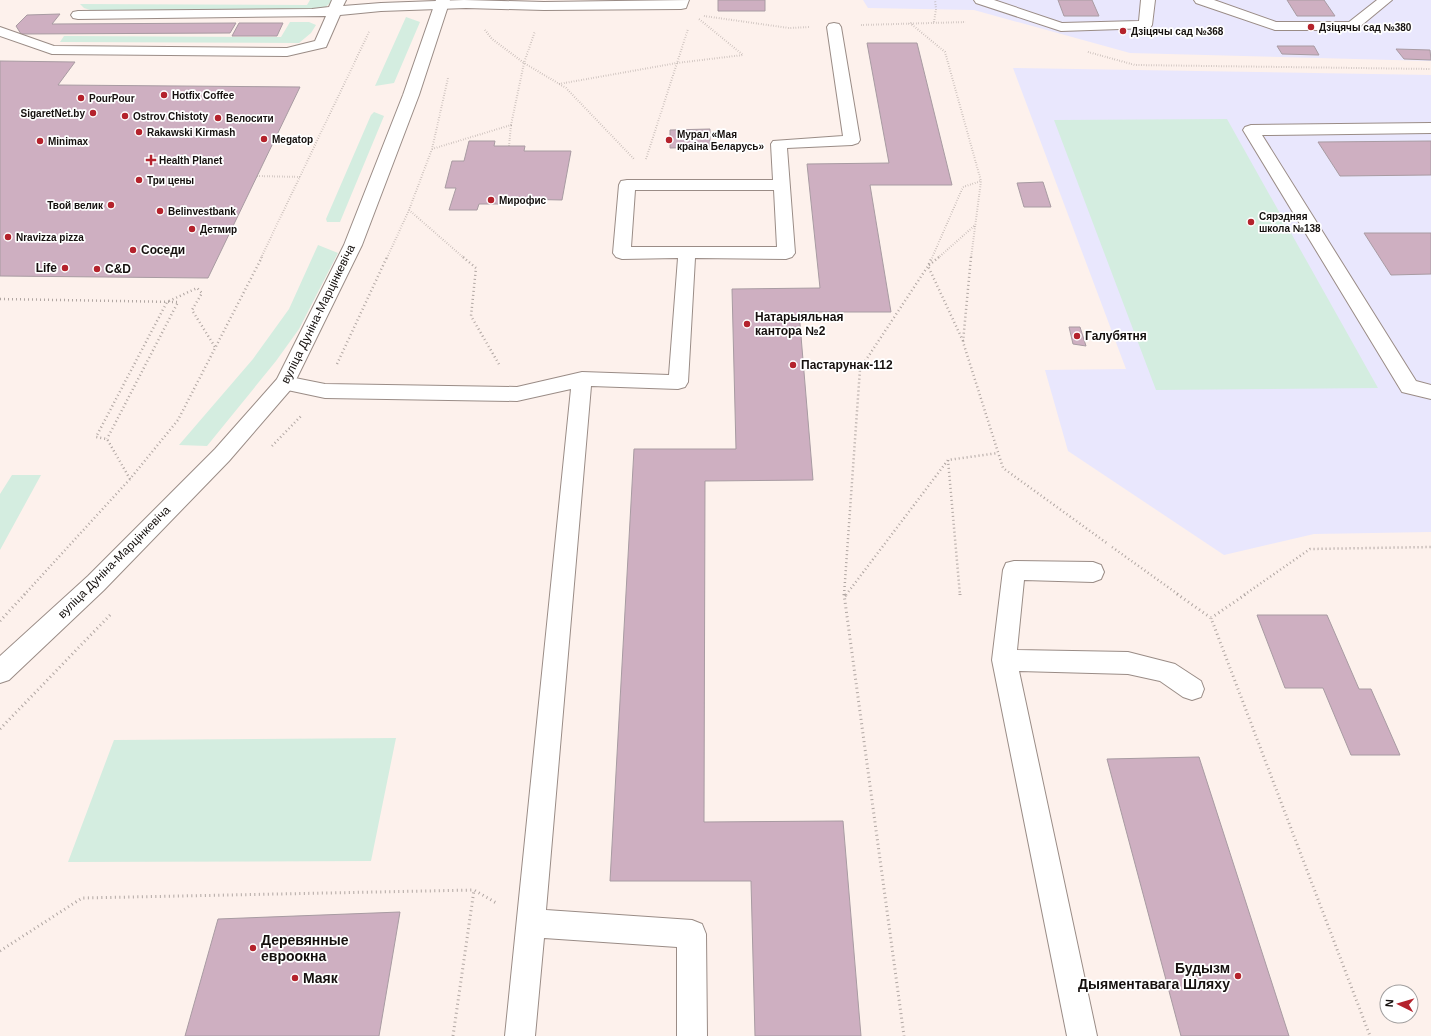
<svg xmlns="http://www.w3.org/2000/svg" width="1431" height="1036" font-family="Helvetica,sans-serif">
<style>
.education{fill:#e9e7fd}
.green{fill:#d4ede0}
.building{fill:#ceafc1;stroke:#a89ba2}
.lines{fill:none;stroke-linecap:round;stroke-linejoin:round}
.lane-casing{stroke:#9a8c86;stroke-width:2}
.secondary-casing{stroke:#9a8c86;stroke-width:2}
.path-far2{stroke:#b0a6a2;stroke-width:2;stroke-dasharray:0.5 2;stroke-linecap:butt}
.path-far1{stroke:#b0a6a2;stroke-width:2.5;stroke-dasharray:1 3;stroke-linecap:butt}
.path{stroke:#b0a6a2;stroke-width:3;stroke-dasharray:1 3.5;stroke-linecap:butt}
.lane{fill:#fff;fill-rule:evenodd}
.secondary{fill:#fff;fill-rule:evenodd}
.poi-dot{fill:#b4222c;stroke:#fff;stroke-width:1.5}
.labels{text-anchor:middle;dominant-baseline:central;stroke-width:3.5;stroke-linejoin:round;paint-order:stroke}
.far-poi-label{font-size:10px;font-weight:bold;fill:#15100e;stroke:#fff;text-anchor:start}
.poi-label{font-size:12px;font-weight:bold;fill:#15100e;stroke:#fff;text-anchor:start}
.street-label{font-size:12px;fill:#15100e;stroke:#fff}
.near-poi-label{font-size:14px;font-weight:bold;fill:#15100e;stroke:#fff;text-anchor:start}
</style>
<rect width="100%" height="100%" fill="#fdf1ec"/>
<path class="education" d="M863,0H1431V61L1130,53L974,10L868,8Z
M1013,68L1431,75V532L1314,534L1224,555L1068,451L1045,370L1126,369Z"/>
<path class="green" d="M310,0H334L323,9L96,12L84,8L80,4L307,5Z
M406,17L420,22L394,83L375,86Z
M290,22H309L316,25L311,33L299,43L60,42L64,36L281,37Z
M374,112L384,116L340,222H327L326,219L371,115Z
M1227,119L1378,388L1156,390L1054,120Z
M318,245L338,253L299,329L276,361L207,446L179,445L253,359L289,309Z
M12,475H41L0,550V494Z
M396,738L371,861L68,862L114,740Z"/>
<path class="building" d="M718,0H765V11H718Z
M1058,0H1092L1099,16H1064Z
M1287,0H1324L1335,16H1297Z
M60,14L52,24L236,23L230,33L21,34L16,26L27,15Z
M239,23H283L277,36H232Z
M867,43H917L952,185H870L891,312H799L813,480L705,481L704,822L843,821L861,1036H755L751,881H610L634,449H736L732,289L820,288L807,164L889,163Z
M1277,46H1314L1319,55L1282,54Z
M1396,49L1430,50L1431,60L1404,59Z
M0,61L75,62L58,85L300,87L208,278L0,276Z
M710,129V147L670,148V130Z
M469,141H495L494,146H525L524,151H571L562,200L514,199L513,204H479L477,210H449L456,188H445L452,161H464Z
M1431,141V175L1340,176L1318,142Z
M1043,182L1051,207H1024L1017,183Z
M1364,233H1431V274L1391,275Z
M1069,327H1080L1086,346L1073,344Z
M1257,615H1327L1359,689H1371L1400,755H1351L1323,688H1285Z
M1199,757L1289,1036H1181L1107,759Z
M400,912L379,1036H185L218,919Z"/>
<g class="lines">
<defs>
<path id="lane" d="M332,0H346L343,6L381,3L464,0L544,2L689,0L686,8L681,9L544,10L466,8L381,11L340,15L326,47L287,56L52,54L0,36V27L54,46L287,48L315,41L326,16L78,19L73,18L71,15L73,12L78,11L312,9L329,7Z
M974,0H994L1062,23L1139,21L1141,0H1155L1152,25L1150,28L1061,31L976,3Z
M1194,0H1214L1276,22H1349L1377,0H1392L1357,29L1352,30H1275L1196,3Z
M834,23L839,24L841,27L860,140L858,143L852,145L787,148L795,253L792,257L786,259L695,258L688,382L685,387L678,389L591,386L546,910L692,920L702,924L706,934L707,1036H677V947L544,938L535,1036H505L571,389L517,401L325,398L278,388L275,383L278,378L285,376L325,384L517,387L582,372L669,375L678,258L622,259L616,257L613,253L619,185L621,181L627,180H773L771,144L773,141L843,136L827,27L829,24ZM635,190H774L777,247H631Z
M1431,123V133L1262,135L1416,381L1431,385V399L1402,392L1243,130L1245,127L1251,125Z
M1014,561L1093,562L1101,565L1104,572L1101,579L1093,582L1024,580L1017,650L1128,652L1175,664L1201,681L1204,689L1201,697L1192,700L1183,697L1160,681L1128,674L1019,671L1097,1036H1067L992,660L1003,570L1006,563Z"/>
<path id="secondary" d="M436,0H450L419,95L362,245L292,388L229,461L104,590L9,680L0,683V656L88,576L215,449L277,379L344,245L403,95Z"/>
</defs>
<use href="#lane" class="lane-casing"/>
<use href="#secondary" class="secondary-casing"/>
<path class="path-far2" d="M704,16L789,28L809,27
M934,22L936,9L935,0
M910,23L945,52L981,181L971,258
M861,25L966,22
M485,30L492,39L524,63L566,88L634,159
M1088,52L1135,65L1431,69
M559,84L677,63L743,55L699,19
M509,146L511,125
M432,149L511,125L524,63L535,31
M646,159L688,29
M257,176L301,177
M409,210L464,258
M261,258L369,32
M387,258L409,210L432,149L448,78
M932,258L963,187L981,181
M938,258L974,226"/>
<path class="path-far1" d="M463,257L476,268L471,316L500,366
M939,257L928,266L963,341
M971,257L963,342L1003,468L1108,544
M0,299L178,302L107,439
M337,364L387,257
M272,446L302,415
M948,460L960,595
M130,479L107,439L96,437L167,302L197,288L202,293L192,310L215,347
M1112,547L1179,595
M24,595L130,479L178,420L262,257
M844,595L860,369L928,266L932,257
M846,595L948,460L998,453
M1244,595L1310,549L1431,547"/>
<path class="path" d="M844,594L904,1036
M960,594V598
M1177,594L1211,618L1370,1036
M845,596L847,594
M1211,618L1246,594
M0,621L25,594
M0,729L111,614
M0,951L82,898L474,890
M453,1036L474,890L498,904"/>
<use href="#lane" class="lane"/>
<use href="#secondary" class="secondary"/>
</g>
<g class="poi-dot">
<circle cx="1311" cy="27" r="4"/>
<circle cx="1123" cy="31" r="4"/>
<circle cx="164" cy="95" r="4"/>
<circle cx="81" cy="98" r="4"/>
<circle cx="93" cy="113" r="4"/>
<circle cx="125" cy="116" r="4"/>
<circle cx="218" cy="118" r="4"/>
<circle cx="139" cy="132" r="4"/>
<circle cx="264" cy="139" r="4"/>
<circle cx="669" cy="140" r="4"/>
<circle cx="40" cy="141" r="4"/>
<path d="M149 154h4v4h4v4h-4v4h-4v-4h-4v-4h4z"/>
<circle cx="139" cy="180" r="4"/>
<circle cx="491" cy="200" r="4"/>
<circle cx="111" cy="205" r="4"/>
<circle cx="160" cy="211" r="4"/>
<circle cx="1251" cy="222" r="4"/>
<circle cx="192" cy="229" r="4"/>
<circle cx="8" cy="237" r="4"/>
<circle cx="133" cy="250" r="4"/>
<circle cx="65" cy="268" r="4"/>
<circle cx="97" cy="269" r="4"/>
<circle cx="747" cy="324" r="4"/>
<circle cx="1077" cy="336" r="4"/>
<circle cx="793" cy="365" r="4"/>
<circle cx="253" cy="948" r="4"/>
<circle cx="1238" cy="976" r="4"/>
<circle cx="295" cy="978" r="4"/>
</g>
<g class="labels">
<g class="far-poi-label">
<text x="1319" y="27">Дзіцячы сад №380</text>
<text x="1131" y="31">Дзіцячы сад №368</text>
<text x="172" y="95">Hotfix Coffee</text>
<text x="89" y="98">PourPour</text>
<text x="85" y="113" text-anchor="end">SigaretNet.by</text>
<text x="133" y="116">Ostrov Chistoty</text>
<text x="226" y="118">Велосити</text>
<text x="147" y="132">Rakawski Kirmash</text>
<text x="677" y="134">Мурал «Мая<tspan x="677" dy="12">краіна Беларусь»</tspan></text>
<text x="272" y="139">Megatop</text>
<text x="48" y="141">Minimax</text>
<text x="159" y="160">Health Planet</text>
<text x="147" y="180">Три цены</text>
<text x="499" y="200">Мирофис</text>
<text x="103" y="205" text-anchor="end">Твой велик</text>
<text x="168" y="211">Belinvestbank</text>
<text x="1259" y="216">Сярэдняя<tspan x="1259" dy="12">школа №138</tspan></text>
<text x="200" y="229">Детмир</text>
<text x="16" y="237">Nravizza pizza</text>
</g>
<g class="poi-label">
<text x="141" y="250">Соседи</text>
<text x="57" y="268" text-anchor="end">Life</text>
<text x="105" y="269">C&amp;D</text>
<text x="755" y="317">Натарыяльная<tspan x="755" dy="14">кантора №2</tspan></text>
<text x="1085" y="336">Галубятня</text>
<text x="801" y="365">Пастарунак-112</text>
</g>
<g class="street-label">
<text transform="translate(318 314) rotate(-64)">вуліца Дуніна-Марцінкевіча</text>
<text transform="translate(114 562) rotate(-45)">вуліца Дуніна-Марцінкевіча</text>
</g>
<g class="near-poi-label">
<text x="261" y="940">Деревянные<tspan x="261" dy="16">евроокна</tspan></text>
<text x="1230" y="968" text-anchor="end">Будызм<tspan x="1230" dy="16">Дыяментавага Шляху</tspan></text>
<text x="303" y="978">Маяк</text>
</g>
</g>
<g transform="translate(1399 1004) rotate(275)"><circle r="19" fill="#ffffff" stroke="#a19f9f"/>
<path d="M0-3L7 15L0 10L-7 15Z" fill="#b4222c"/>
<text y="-6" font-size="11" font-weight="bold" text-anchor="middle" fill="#15100e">N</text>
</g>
</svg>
